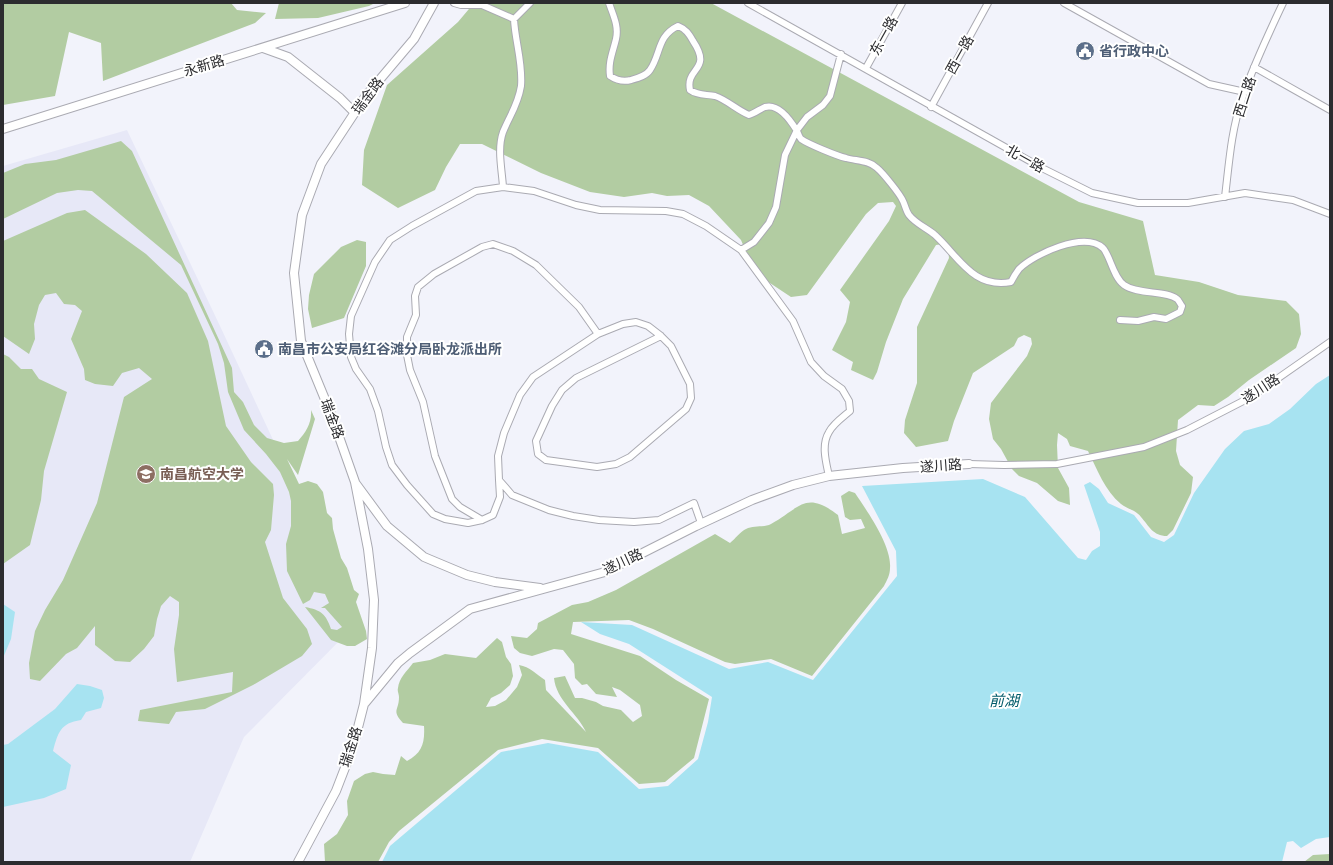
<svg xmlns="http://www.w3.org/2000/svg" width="1333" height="865" font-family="'Nunito Sans','Noto Sans SC',sans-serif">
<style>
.built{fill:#e7e8f7}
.forest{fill:#b2cca2}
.water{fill:#a7e3f1}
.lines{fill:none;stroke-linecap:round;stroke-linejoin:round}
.minor-casing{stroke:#aaaab2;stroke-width:8}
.tertiary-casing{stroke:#aaaab2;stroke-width:10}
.minor{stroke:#fff;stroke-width:6}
.tertiary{stroke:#fff;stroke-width:8}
.labels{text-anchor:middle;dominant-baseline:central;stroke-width:4;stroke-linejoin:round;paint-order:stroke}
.street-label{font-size:14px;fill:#2c2c2f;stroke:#fff}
.service-label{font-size:14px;font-weight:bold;fill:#4e5e75;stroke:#fff;text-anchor:start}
.education-label{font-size:14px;font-weight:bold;fill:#785e54;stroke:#fff;text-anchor:start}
.water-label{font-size:15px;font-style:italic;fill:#025b6a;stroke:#fff}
</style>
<rect width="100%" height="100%" fill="#f2f3fb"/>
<path class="built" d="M127,130L220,326L358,622L244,737L190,862H3V166Z"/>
<path class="forest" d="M3,3H231L237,10L266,13L255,23L103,81L101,43L69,32L55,96L3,105Z
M279,3H375L369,6L318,18L275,19Z
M474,3H711L1079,202L1143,221L1155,275L1199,282L1238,295L1286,301L1299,314L1301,334L1296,348L1249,380L1228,397L1214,406L1198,405L1178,420L1176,451L1180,465L1193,477L1191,493L1173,530L1167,536C1153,536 1149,526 1141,517C1136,510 1127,509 1121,504C1105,491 1097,469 1088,451L1070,446L1067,439L1058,433L1057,445L1058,468L1069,488L1070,505L1058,501L1037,483L1019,476L1012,469L1001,449L993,439L989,419L991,403L1027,356L1032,344L1031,338L1024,335L1018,338L1014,346L973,373L954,421L948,441L916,447L904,433L905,420L917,383V327L949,258L948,249L943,244L936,245L903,299L886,342L877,372L873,380L851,370L853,362L832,350L846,322L850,302L840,290L889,221L896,206L893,202L878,203L866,214L807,295L791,297L755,273L741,240L709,206L689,195L667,196L652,193L624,197L590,192L541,173L482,144H460L446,167L435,190L398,208L362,185L364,150L387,85L458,22Z
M121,141L132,151L232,368L234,392L243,402L254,425L267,438L284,443L298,441C306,432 312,423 311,410L315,419L298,475L287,459L299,484L308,481L317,484L323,492L327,513L332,518L333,529L341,558L347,568L354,590L359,594L356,602L366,631L367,639L355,646H347L331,640L305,607C321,610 326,614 331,629L337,630L342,627L325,608H321L329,603L325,594L314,592L310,600L303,604L287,571L286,544L291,526V501L289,492L280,472L266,454L244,430L228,392L224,363L218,344L181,265L92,191L78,190L57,193L3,219V173L25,164L56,160Z
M85,210L146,254L187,293L208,341L226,426L251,462L273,484L274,495L271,530L265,542L283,598L307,629L312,644L302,656L253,685L205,709L176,712L169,724L138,721L140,710L232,692L233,672L177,682L174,649L179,615V602L170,596L161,606L157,619L154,636L144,649L130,662L115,661L95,645V626L77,648L66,654L40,681L30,679L29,663L35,631L45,610L63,580L97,503L124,397L152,379L139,368L122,373L113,386L95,384L85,380L84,369L71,339L82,311L75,305L64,304L56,293L45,295L39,305L34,324L35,339L29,354L3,336V241L67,213Z
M357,240L366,242V266L344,318L312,328L308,309L309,295L314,274L341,247Z
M3,354L9,357L21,369H32L39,379L67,392L44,471L41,500L30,545L3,564Z
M849,491L855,493C867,511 892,546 890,568C890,575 887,580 884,586L812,676L771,659L735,664L725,662L653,629L629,620L573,622L571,634L640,656L676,680L709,699L694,758L665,782L639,784L598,748L542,739L498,750L399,831L389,842L378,862H325L324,844L337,834L348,815L347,801L354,781L365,774L373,772L383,774L395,775L401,756L407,761C422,753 425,743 424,726L403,723C391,710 399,711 399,697C399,694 397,691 398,688C399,678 407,671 413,663L430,660L445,654L476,658L497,638L502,642L506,657L511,664L513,676L510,685L501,693L491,698L486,707L495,706L506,700L517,687L522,675L519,665C530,667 536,674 545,680L546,690L586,732C578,714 556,700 554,678L565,676L575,698H582L596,702L603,706L621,710L633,722L642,716L640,705L620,690L612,687L617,697L596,694L587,684L582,685L575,678L574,664L563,650L554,649L532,656L520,653L514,648L511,636L527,638L537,629L538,623L572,605L588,602L616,590L715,534L730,543C735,539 741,531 746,529C754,525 764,528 771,524C800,508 805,490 838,515L842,534L865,528L861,519L850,520L845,517L841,496Z
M1330,854V862H1304L1313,855Z"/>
<path class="water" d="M1330,375V837L1316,839L1301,848L1293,841L1287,842L1282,862H382L390,846L501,752L548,743L598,752L639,789L668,786L698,759L708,722L712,697L629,644L600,634L581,622L632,625L729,669L768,662L813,680L897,576L896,551L862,486L983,479L1025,497L1078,558L1086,560L1092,551L1100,546V532L1084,485L1090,482L1099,489L1108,503L1134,515L1151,537L1164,542L1174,535L1194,493L1225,449L1244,431L1269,424L1290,409L1316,384Z
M3,604L15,612L11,639L3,658Z
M77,684L90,686L102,690L104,698L101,708L86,712L81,720C60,723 58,733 53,751L71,765L66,789L44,798L3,807V745L8,744L55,709Z"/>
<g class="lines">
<defs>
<path id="minor" d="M454,3L461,5H482L514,19C515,41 523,63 521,86C518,105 510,115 503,132C497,149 502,170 503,187
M609,3C613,15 619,26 616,39C613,52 608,62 610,76C616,80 623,82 631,80C638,78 646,76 650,70C661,54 657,36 678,26C686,29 689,34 693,41C713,71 685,67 690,90C698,96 707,94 715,96C727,100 737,110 749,115C755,113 760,109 765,107C779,103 791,121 797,131C798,133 799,137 801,139C808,144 837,156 846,158C856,161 869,160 877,168C883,173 900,194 903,201C905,205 906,211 909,215C916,224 927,228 935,235C959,257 973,289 1011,282C1013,278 1016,273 1019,269C1034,254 1084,231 1103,248C1110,255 1113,277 1124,285C1138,295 1166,290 1177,299C1179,300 1180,304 1182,306L1180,312L1166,319L1154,317L1138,321L1120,320
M748,3L1044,169L1092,193L1138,203H1188L1245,193L1293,200L1330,214
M1064,3L1209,84L1245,92
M514,19L530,3
M1254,67L1330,110
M866,68L902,3
M931,107L988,3
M1225,197C1229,164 1231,131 1242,99C1253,66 1268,35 1283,3
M741,250L754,242L769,223L776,207L785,155L797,130L807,117L823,105L830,96L841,54
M969,464L1004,465L1057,464L1144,447L1187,430L1251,397L1330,342
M499,480L498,456L504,433L520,395L533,377L598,334L623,324L636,322L648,326L661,336L671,346L690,384L691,398L686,409L630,457L616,464L597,467L546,460L538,454L536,441L552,406L562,390L576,378L661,336
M482,520L460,507L452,499L435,456L423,402L410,370L407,355V337L416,315L415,296L418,287L434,274L482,247L493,244L513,251L536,265L579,307L598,334
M701,523L694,503L659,520L634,522L599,520L573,516L549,510L512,495L499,480L500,497L493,515L482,520L468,523L445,519L433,514L407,485L392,465L386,447L378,411L370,389L356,369L351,357L349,334L351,316L375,262L390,240L412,226L476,191L503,187L534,191L576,205L600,210L666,211L683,214L706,226L741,250L793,321L811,362L824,376L842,389L849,401L850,411C843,417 833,424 829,432C821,445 826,462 829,476"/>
<path id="tertiary" d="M263,48L288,57L340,98L355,113
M3,129L405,3
M356,484L387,526L424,557L467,575L495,582L540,588
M365,703L398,663L410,653L470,609L605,572L696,526L752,500L793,485L829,476L903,468L969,464
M298,862L336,791L353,747L364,704L372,648L374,600L368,549L355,482L331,414L301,341L294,273L302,215L321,164L365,97L414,39L434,3"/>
</defs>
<use href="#minor" class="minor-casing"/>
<use href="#tertiary" class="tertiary-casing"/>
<use href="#minor" class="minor"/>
<use href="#tertiary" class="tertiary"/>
</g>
<defs>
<symbol id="civic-disc" viewBox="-11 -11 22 22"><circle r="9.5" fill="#5c6f8a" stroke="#fff"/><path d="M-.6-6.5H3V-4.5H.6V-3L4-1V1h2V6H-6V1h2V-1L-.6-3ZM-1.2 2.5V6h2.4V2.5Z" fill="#fff"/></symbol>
<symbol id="university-disc" viewBox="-11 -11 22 22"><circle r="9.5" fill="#8d6e63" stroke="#fff"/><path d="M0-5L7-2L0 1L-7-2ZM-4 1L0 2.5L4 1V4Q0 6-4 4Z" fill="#fff"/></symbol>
</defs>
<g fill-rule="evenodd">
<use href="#civic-disc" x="1074" y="40" width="22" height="22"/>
<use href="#civic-disc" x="253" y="338" width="22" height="22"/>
<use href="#university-disc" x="135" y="463" width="22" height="22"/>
</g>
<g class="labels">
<g class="street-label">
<text transform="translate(884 36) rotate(-61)">东一路</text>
<text transform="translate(960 55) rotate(-61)">西一路</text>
<text transform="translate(204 66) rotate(-17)">永新路</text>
<text transform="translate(368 96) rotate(-53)">瑞金路</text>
<text transform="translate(1245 97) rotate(-72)">西二路</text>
<text transform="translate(1025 159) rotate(29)">北一路</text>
<text transform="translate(1261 389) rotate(-33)">遂川路</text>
<text transform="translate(332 419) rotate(70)">瑞金路</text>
<text transform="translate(941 466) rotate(-4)">遂川路</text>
<text transform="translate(623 562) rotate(-25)">遂川路</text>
<text transform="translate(351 747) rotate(-72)">瑞金路</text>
</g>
<g class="service-label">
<text x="1099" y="51">省行政中心</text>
<text x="278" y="349">南昌市公安局红谷滩分局卧龙派出所</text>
</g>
<g class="education-label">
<text x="160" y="474">南昌航空大学</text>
</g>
<g class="water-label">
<text x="1004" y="701">前湖</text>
</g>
</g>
<rect width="1333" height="865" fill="none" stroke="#2c2c2f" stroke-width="8"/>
</svg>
